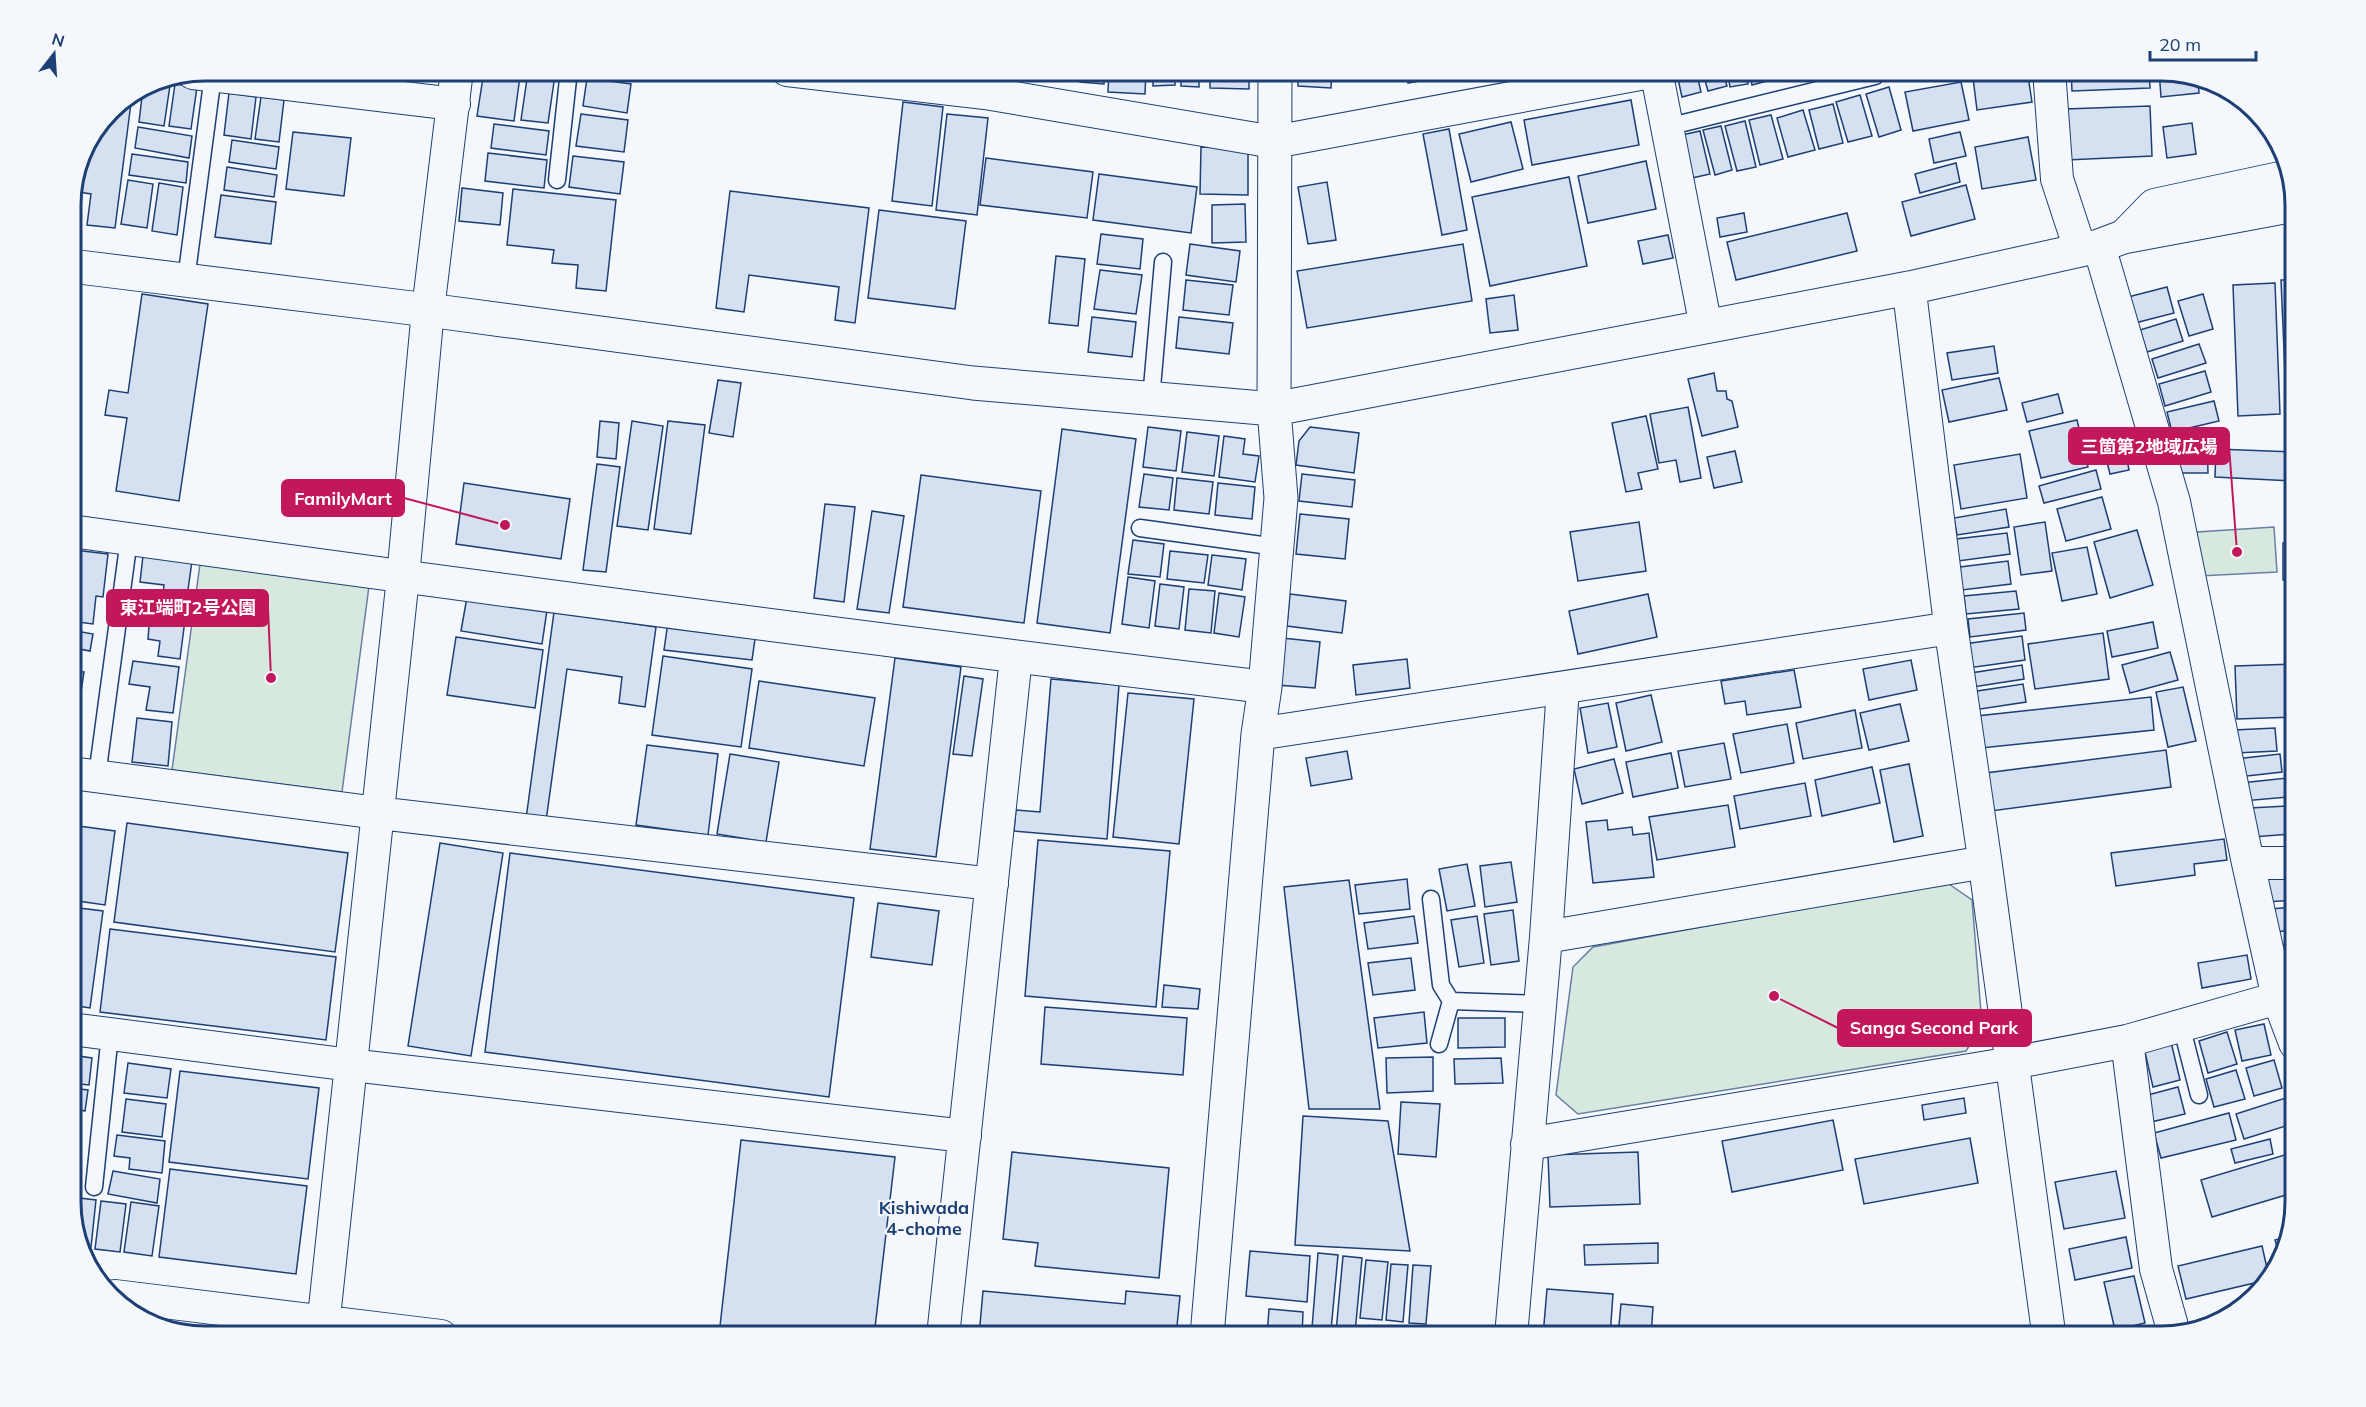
<svg xmlns="http://www.w3.org/2000/svg" width="2366" height="1407" font-family="Mulish,'Noto Sans JP',sans-serif">
<style>
.green{fill:#d7e8df;stroke:#687fa3;stroke-width:1.5}
.building{fill:#d5e0f0;stroke:#1d3f73;stroke-width:1.5}
.lines{fill:none;stroke-linecap:round;stroke-linejoin:round}
.lane-casing{stroke:#1d3f73;stroke-width:19}
.street-casing{stroke:#1d3f73;stroke-width:34}
.secondary-casing{stroke:#1d3f73;stroke-width:35}
.lane{stroke:#f4f7fb;stroke-width:16}
.street{stroke:#f4f7fb;stroke-width:32}
.secondary{stroke:#f4f7fb;stroke-width:33}
.labels{text-anchor:middle;dominant-baseline:central;stroke-width:4.5;stroke-linejoin:round;paint-order:stroke}
.neighbourhood-label{font-size:18px;font-weight:bold;fill:#1d3f73;stroke:#f4f7fb}
.rim{fill:none;stroke:#1d3f73;stroke-width:3}
.leader{fill:none;stroke:#c2185b;stroke-width:2}
.callout-dot{fill:#c2185b;stroke:#f4f7fb;stroke-width:2}
.callout{fill:#c2185b;stroke:#c2185b;stroke-width:2}
.callout-label{font-size:18px;text-anchor:middle;font-weight:bold;fill:#fff}
</style>
<rect width="100%" height="100%" fill="#f4f7fb"/>
<path class="green" d="M2274,527L2277,572L2199,576L2197,532Z
M200,564L369,586L342,792L172,770Z
M1946,882L1972,900L1982,1025L1966,1051L1578,1114L1556,1095L1573,967L1593,947Z
M135,1316L170,1320L169,1327L138,1318Z"/>
<path class="building" d="M1032,70H1051V77L1031,76Z
M1056,70H1075L1074,81L1055,80Z
M1080,70H1105L1104,84L1080,82Z
M1109,70H1146L1145,94L1108,92Z
M1153,70H1175V85L1153,86Z
M1181,70H1199V87L1181,86Z
M1210,70H1249V89L1210,88Z
M1298,70H1332L1331,88L1298,86Z
M1406,70H1478L1408,83Z
M1676,70H1696L1701,92L1682,97Z
M1702,70H1722L1727,86L1708,91Z
M1727,70H1745L1748,84L1730,87Z
M1749,70H1768L1771,80L1752,85Z
M1773,70H1792L1793,74L1775,79Z
M1972,70H2027L2032,102L1977,110Z
M2071,70H2149L2150,88L2072,91Z
M2159,70L2198,81L2199,93L2161,97Z
M484,71L520,76L514,121L477,116Z
M528,72L555,75L548,123L521,120Z
M587,78L631,84L627,113L583,106Z
M152,82L170,85L164,126L139,122L143,88Z
M1961,82L1969,120L1913,131L1905,92Z
M175,84L197,87L191,129L169,126Z
M1889,87L1901,130L1879,137L1866,94Z
M229,93L256,97L251,139L224,135Z
M132,95L115,228L87,225L91,194L72,191L81,154L110,110Z
M1860,95L1872,136L1848,142L1836,102Z
M261,97L284,100L279,142L255,139Z
M1631,100L1639,145L1532,165L1524,120Z
M903,102L943,107L932,206L892,201Z
M1833,104L1843,143L1819,149L1809,110Z
M2150,106L2152,156L2067,160L2065,109Z
M1803,110L1815,150L1788,157L1777,118Z
M581,114L628,120L624,152L576,146Z
M947,114L988,118L977,215L936,210Z
M1771,115L1783,159L1760,165L1749,120Z
M1745,121L1756,167L1737,171L1725,126Z
M1511,122L1523,169L1471,182L1459,134Z
M2192,123L2196,154L2167,158L2163,127Z
M494,124L549,131L546,155L491,148Z
M1721,126L1732,170L1715,175L1703,130Z
M138,127L192,136L189,158L135,148Z
M1449,129L1467,230L1442,235L1423,134Z
M1700,131L1710,174L1692,178L1682,135Z
M293,132L351,138L344,196L286,189Z
M1960,132L1966,156L1934,163L1929,139Z
M2028,137L2036,180L1982,189L1975,147Z
M232,140L279,147L276,169L229,162Z
M1201,147L1248,148V195L1200,194Z
M488,153L547,160L544,188L485,181Z
M132,154L188,162L186,183L129,175Z
M573,156L624,162L620,194L569,187Z
M986,158L1093,172L1087,218L980,205Z
M1646,161L1656,209L1588,223L1578,176Z
M1956,163L1960,182L1920,193L1915,174Z
M227,167L277,175L274,197L224,190Z
M1099,174L1197,187L1191,233L1093,220Z
M1569,177L1587,266L1490,286L1472,197Z
M128,180L153,184L147,228L121,224Z
M1327,182L1336,240L1308,244L1298,187Z
M159,183L183,187L177,235L152,231Z
M1966,185L1975,219L1911,236L1902,202Z
M462,188L503,193L500,225L459,221Z
M513,189L616,200L606,291L576,288L578,265L552,263L554,250L507,245Z
M730,191L869,208L855,323L835,320L839,287L749,275L744,312L716,308Z
M221,195L276,202L271,244L215,237Z
M1245,204L1246,242L1212,243V205Z
M879,210L966,221L955,309L868,298Z
M1744,213L1747,232L1720,237L1717,218Z
M1847,213L1857,251L1736,280L1727,242Z
M1101,234L1143,239L1140,269L1097,264Z
M1668,235L1673,258L1643,264L1638,241Z
M1190,244L1240,251L1236,282L1186,275Z
M1463,244L1472,301L1307,328L1297,271Z
M1056,256L1085,259L1078,326L1049,323Z
M1100,270L1142,275L1136,314L1094,309Z
M1186,280L1233,285L1229,315L1183,310Z
M2281,280H2295V372L2285,373Z
M2275,283L2280,414L2238,416L2233,285Z
M2167,287L2174,313L2135,323L2128,297Z
M142,294L208,304L179,501L116,491L127,418L105,415L109,390L128,393Z
M2203,294L2213,329L2189,336L2178,301Z
M1514,295L1518,330L1490,333L1486,299Z
M1092,317L1136,322L1132,357L1088,352Z
M1179,317L1233,323L1229,354L1176,348Z
M2176,319L2183,341L2147,352L2140,330Z
M2199,344L2206,363L2158,378L2152,359Z
M1994,346L1998,373L1952,380L1947,353Z
M2205,371L2211,392L2165,406L2159,384Z
M1714,373L1717,391H1726L1727,399L1732,401L1738,427L1702,436L1688,379Z
M1999,378L2007,410L1949,422L1942,390Z
M718,380L741,383L733,437L709,433Z
M2058,394L2063,413L2027,422L2022,403Z
M2293,397H2295V439H2294Z
M2214,401L2219,421L2172,432L2167,412Z
M1688,407L1701,478L1680,482L1676,460L1659,463L1650,414Z
M1646,416L1658,469L1638,473L1642,489L1626,492L1612,423Z
M2077,420L2088,467L2041,478L2029,431Z
M600,421L619,423L616,459L597,457Z
M632,421L663,426L648,530L617,526Z
M668,421L705,425L691,534L654,529Z
M1148,427L1181,431L1176,471L1143,467Z
M1310,427L1359,433L1354,473L1296,465L1299,441Z
M1062,429L1136,439L1110,633L1037,623Z
M1187,432L1219,436L1214,476L1182,472Z
M1224,436L1245,439L1243,454L1259,456L1255,482L1219,477Z
M2207,438L2208,473H2171L2170,440Z
M2125,449L2129,470L2110,474L2105,454Z
M2216,449L2295,452V481L2215,477Z
M1735,451L1742,482L1714,488L1707,457Z
M2020,454L2027,498L1961,509L1954,465Z
M597,464L620,467L606,572L583,570Z
M2096,470L2101,489L2044,503L2039,486Z
M1144,474L1173,478L1169,510L1139,507Z
M1302,474L1355,480L1352,507L1299,501Z
M921,475L1041,491L1024,623L903,607Z
M1177,478L1213,482L1209,514L1174,510Z
M464,483L570,499L561,559L456,544Z
M1218,483L1255,487L1252,519L1215,515Z
M2102,497L2111,529L2066,541L2057,509Z
M825,504L855,507L844,602L814,598Z
M2006,509L2009,527L1957,535L1954,518Z
M872,511L904,516L889,613L857,609Z
M1300,514L1349,519L1345,559L1296,554Z
M1639,522L1646,571L1578,581L1570,532Z
M2045,522L2052,571L2021,575L2014,527Z
M2137,530L2153,585L2110,598L2094,542Z
M2007,533L2010,554L1958,561L1956,539Z
M1133,540L1164,544L1160,577L1128,574Z
M2283,543H2295V580H2283Z
M2087,547L2097,594L2062,601L2052,553Z
M74,550L108,554L103,597L96,596L93,624L71,621V569Z
M1170,551L1208,555L1204,583L1167,579Z
M1212,555L1246,559L1242,590L1208,585Z
M143,556L192,561L186,604L162,601L164,585L140,582Z
M2008,561L2011,584L1962,590L1960,567Z
M1128,577L1155,581L1149,628L1122,624Z
M1160,584L1184,587L1179,629L1155,626Z
M1189,589L1215,591L1211,633L1185,630Z
M2016,591L2019,609L1966,614L1964,596Z
M1219,593L1245,597L1239,637L1214,633Z
M1290,594L1346,601L1342,633L1287,626Z
M1648,594L1657,637L1578,654L1569,611Z
M467,597L547,610L542,644L461,631Z
M136,606L186,612L180,659L158,656L160,641L148,639L149,626L134,624Z
M554,612L656,627L645,707L619,703L622,677L567,669L546,821L526,819Z
M2024,613L2026,630L1970,637L1968,619Z
M668,622L756,632L752,660L664,650Z
M2153,622L2158,648L2112,657L2107,631Z
M71,630L93,634L90,651L74,648L72,665Z
M2103,633L2109,679L2035,689L2028,644Z
M2022,636L2025,660L1968,668L1964,644Z
M456,637L543,650L535,708L447,695Z
M1282,638L1320,642L1315,688L1277,685Z
M2170,652L2178,680L2130,693L2122,665Z
M663,656L752,669L741,747L652,735Z
M895,658L961,667L936,857L870,849Z
M1407,659L1410,688L1356,695L1353,665Z
M1911,660L1917,690L1869,700L1863,669Z
M133,661L179,667L173,713L146,710L150,687L129,684Z
M2295,664V717L2237,719L2235,666Z
M2022,665L2024,679L1973,687L1971,673Z
M1794,670L1801,707L1747,715L1745,701L1725,704L1721,681Z
M71,671L84,672L81,692L71,690Z
M964,676L983,679L972,756L953,754Z
M1051,679L1119,685L1107,839L1014,831L1016,810L1040,812Z
M759,681L875,698L864,766L749,748Z
M2023,684L2026,702L1974,710L1971,692Z
M2183,687L2196,741L2168,747L2156,692Z
M1128,693L1194,699L1179,844L1113,837Z
M1651,695L1662,742L1626,751L1616,703Z
M2151,697L2154,730L1981,748L1977,716Z
M1608,703L1617,747L1588,753L1580,708Z
M1900,704L1909,741L1869,750L1860,713Z
M1855,710L1862,748L1803,759L1796,723Z
M137,718L172,722L168,766L132,762Z
M1787,724L1794,763L1741,773L1733,734Z
M2275,728L2277,751L2236,753L2234,730Z
M2289,736H2295V762H2289Z
M1724,743L1731,779L1685,787L1678,751Z
M647,745L718,754L708,835L636,825Z
M2166,750L2171,787L1991,811L1986,773Z
M1347,751L1352,779L1311,786L1306,758Z
M1671,753L1678,788L1633,797L1626,762Z
M730,754L779,762L766,842L717,834Z
M2280,754L2282,772L2238,777L2235,759Z
M1614,759L1623,793L1582,804L1574,769Z
M1909,764L1923,836L1894,842L1880,770Z
M1872,767L1880,803L1822,816L1815,780Z
M2287,778L2289,797L2243,801L2241,783Z
M1805,783L1811,816L1740,829L1734,796Z
M1728,805L1735,847L1657,860L1649,817Z
M2287,806L2290,834L2252,837L2250,808Z
M1607,820L1608,830L1632,827L1633,835L1649,833L1654,877L1593,883L1586,822Z
M127,823L348,853L335,952L114,922Z
M71,825L115,831L105,905L71,900Z
M2224,839L2227,860L2194,864L2195,875L2116,886L2111,853Z
M1038,840L1170,851L1156,1007L1025,996Z
M440,843L503,853L471,1056L408,1046Z
M510,853L854,898L829,1097L485,1052Z
M1511,862L1517,902L1485,907L1480,866Z
M1467,864L1475,906L1447,911L1439,869Z
M2295,874V900L2266,902L2264,875Z
M1407,879L1410,909L1359,914L1355,885Z
M1349,880L1380,1109H1309L1284,887Z
M878,903L939,911L932,965L871,957Z
M71,907L103,911L90,1008L71,1005Z
M2295,907V930L2273,932L2271,909Z
M1513,910L1519,961L1491,965L1484,914Z
M1414,916L1418,943L1368,949L1364,923Z
M1477,916L1484,963L1459,967L1451,920Z
M110,929L336,957L326,1040L100,1012Z
M2295,943V982L2283,984L2279,945Z
M2247,955L2251,979L2202,988L2198,963Z
M1411,958L1415,990L1373,995L1368,963Z
M1164,985L1200,989L1198,1009L1162,1007Z
M1045,1007L1187,1018L1183,1075L1041,1064Z
M1424,1012L1427,1043L1378,1048L1374,1018Z
M1458,1018H1505V1047L1458,1048Z
M2264,1024L2271,1055L2242,1061L2235,1030Z
M2227,1032L2237,1064L2208,1073L2199,1041Z
M2171,1042L2180,1080L2153,1087L2144,1048Z
M71,1055L92,1058L89,1085L71,1083Z
M1433,1057V1091L1387,1093L1386,1058Z
M1501,1058L1503,1083L1455,1084L1454,1059Z
M2274,1060L2282,1088L2254,1096L2246,1068Z
M128,1063L171,1069L167,1098L124,1093Z
M2236,1070L2245,1099L2214,1107L2206,1079Z
M180,1071L319,1088L308,1179L169,1162Z
M2178,1087L2185,1114L2151,1122L2144,1096Z
M71,1088L88,1090L85,1111L71,1108Z
M2289,1097L2295,1123L2244,1139L2236,1114Z
M1964,1098L1966,1113L1924,1120L1922,1105Z
M126,1099L166,1104L162,1137L122,1132Z
M1401,1102L1440,1104L1436,1157L1398,1154Z
M2229,1113L2236,1140L2161,1158L2154,1133Z
M1303,1116L1388,1121L1410,1251L1295,1245Z
M1833,1120L1843,1170L1732,1192L1722,1141Z
M71,1130L80,1131L77,1152L71,1151Z
M117,1135L165,1141L162,1173L129,1169L130,1158L114,1156Z
M1970,1138L1978,1183L1864,1204L1855,1159Z
M2270,1139L2273,1154L2235,1163L2231,1149Z
M741,1140L895,1157L874,1336L719,1335Z
M1012,1152L1169,1168L1159,1278L1035,1266L1038,1243L1003,1239Z
M1638,1152L1640,1204L1550,1207L1548,1155Z
M2295,1152V1202L2293,1211L2291,1212L2286,1195L2212,1217L2201,1180Z
M71,1168L78,1169L76,1192H71Z
M170,1169L307,1186L296,1274L159,1257Z
M113,1171L160,1179L157,1203L108,1194Z
M2116,1171L2125,1218L2064,1229L2055,1182Z
M71,1197L96,1200L91,1247L82,1246L71,1210Z
M101,1201L126,1204L120,1252L95,1249Z
M131,1202L159,1206L152,1256L124,1252Z
M2126,1237L2132,1268L2075,1280L2069,1249Z
M2286,1237L2280,1258L2275,1240Z
M1658,1243V1263L1585,1265L1584,1245Z
M2262,1246L2269,1277L2267,1280L2186,1299L2178,1266Z
M1250,1251L1310,1256L1307,1302L1246,1296Z
M1318,1253L1338,1255L1331,1330L1312,1328Z
M1343,1256L1362,1258L1355,1333L1336,1332Z
M1366,1260L1388,1262L1382,1320L1360,1318Z
M1391,1264L1408,1265L1403,1322L1386,1320Z
M1413,1265L1431,1266L1426,1324L1409,1323Z
M2134,1276L2145,1323L2115,1330L2104,1282Z
M1547,1289L1613,1294L1610,1336H1543Z
M983,1291L1125,1304L1126,1291L1180,1296L1176,1336H979Z
M1621,1304L1653,1307L1651,1336H1618Z
M1269,1309L1303,1312L1302,1336H1267Z
M2237,1309L2228,1319L2192,1328L2190,1323Z
M2150,1333L2151,1336H2130Z"/>
<g class="lines">
<defs>
<path id="lane" d="M1667,127L1875,76
M557,180L569,70
M186,280L213,75
M1151,399L1163,262
M1140,528L1276,547
M97,776L129,539
M1431,899L1441,985L1451,1001L1539,1004
M2181,1025L2199,1095
M1439,1044L1451,1001
M94,1187L110,1034"/>
<path id="street" d="M787,70L985,93L1274,142L1656,71
M1656,70L1706,327
M2049,70L2057,179L2080,249
M193,73L454,104
M2123,237L2154,205L2289,176
M2099,246L2174,502L2248,863L2278,998L2295,1043
M71,531C468,586 866,639 1265,687
M1258,734L1951,628
M71,773L378,813L992,884
M2248,863H2295
M1546,937L1985,862
M71,1029L351,1065L965,1136
M2127,1041L2156,1269L2174,1333
M1527,1144L2012,1063L2127,1041L2278,998L2295,1000
M115,1296L441,1336
M322,1336L403,577L428,310L457,70
M943,1336L1016,657
M1511,1336L1546,937L1563,688"/>
<path id="secondary" d="M71,266L428,310L973,383L1274,409L1909,288L2099,246L2123,237L2295,205
M1909,288L1951,628L1985,862L2049,1336
M1207,1336L1258,734L1265,687L1281,498L1274,409L1275,70"/>
</defs>
<use href="#lane" class="lane-casing"/>
<use href="#street" class="street-casing"/>
<use href="#secondary" class="secondary-casing"/>
<use href="#lane" class="lane"/>
<use href="#street" class="street"/>
<use href="#secondary" class="secondary"/>
</g>
<g class="labels">
<g class="neighbourhood-label">
<text x="924" y="1207">Kishiwada<tspan x="924" dy="21">4-chome</tspan></text>
</g>
</g>
<path d="M0 0H2366V1407H0ZM205 81H2161A124 124 0 0 1 2285 205V1202A124 124 0 0 1 2161 1326H205A124 124 0 0 1 81 1202V205A124 124 0 0 1 205 81Z" fill="#f4f7fb" fill-rule="evenodd"/>
<path class="rim" d="M205 81H2161A124 124 0 0 1 2285 205V1202A124 124 0 0 1 2161 1326H205A124 124 0 0 1 81 1202V205A124 124 0 0 1 205 81Z"/>
<path class="leader" d="M2237 552L2229 446M505 525L404 498M271 678L268 608M1774 996L1838 1028"/>
<g class="callout-dot">
<circle cx="2237" cy="552" r="6"/>
<circle cx="505" cy="525" r="6"/>
<circle cx="271" cy="678" r="6"/>
<circle cx="1774" cy="996" r="6"/>
</g>
<g class="callout">
<rect x="2069" y="428" width="160" height="36" rx="6"/>
<rect x="282" y="480" width="122" height="36" rx="6"/>
<rect x="107" y="590" width="161" height="36" rx="6"/>
<rect x="1838" y="1010" width="193" height="36" rx="6"/>
</g>
<g class="callout-label">
<text x="2149" y="453">三箇第2地域広場</text>
<text x="343" y="505">FamilyMart</text>
<text x="188" y="614">東江端町2号公園</text>
<text x="1934" y="1034">Sanga Second Park</text>
</g>
<g transform="translate(54 54) rotate(17)" stroke="#f4f7fb" stroke-width="4.5" paint-order="stroke">
<path d="M0-4.5L10 22L0 15L-10 22Z" fill="#1d3f73"/>
<text y="-9" font-size="16" font-weight="bold" text-anchor="middle" fill="#1d3f73">N</text>
</g>
<path d="M2150 51v9h106v-9" fill="none" stroke="#1d3f73" stroke-width="3"/>
<text x="2159" y="51" font-size="18" fill="#1d3f73" stroke="#f4f7fb" stroke-width="4.5" paint-order="stroke">20 m</text>
</svg>
